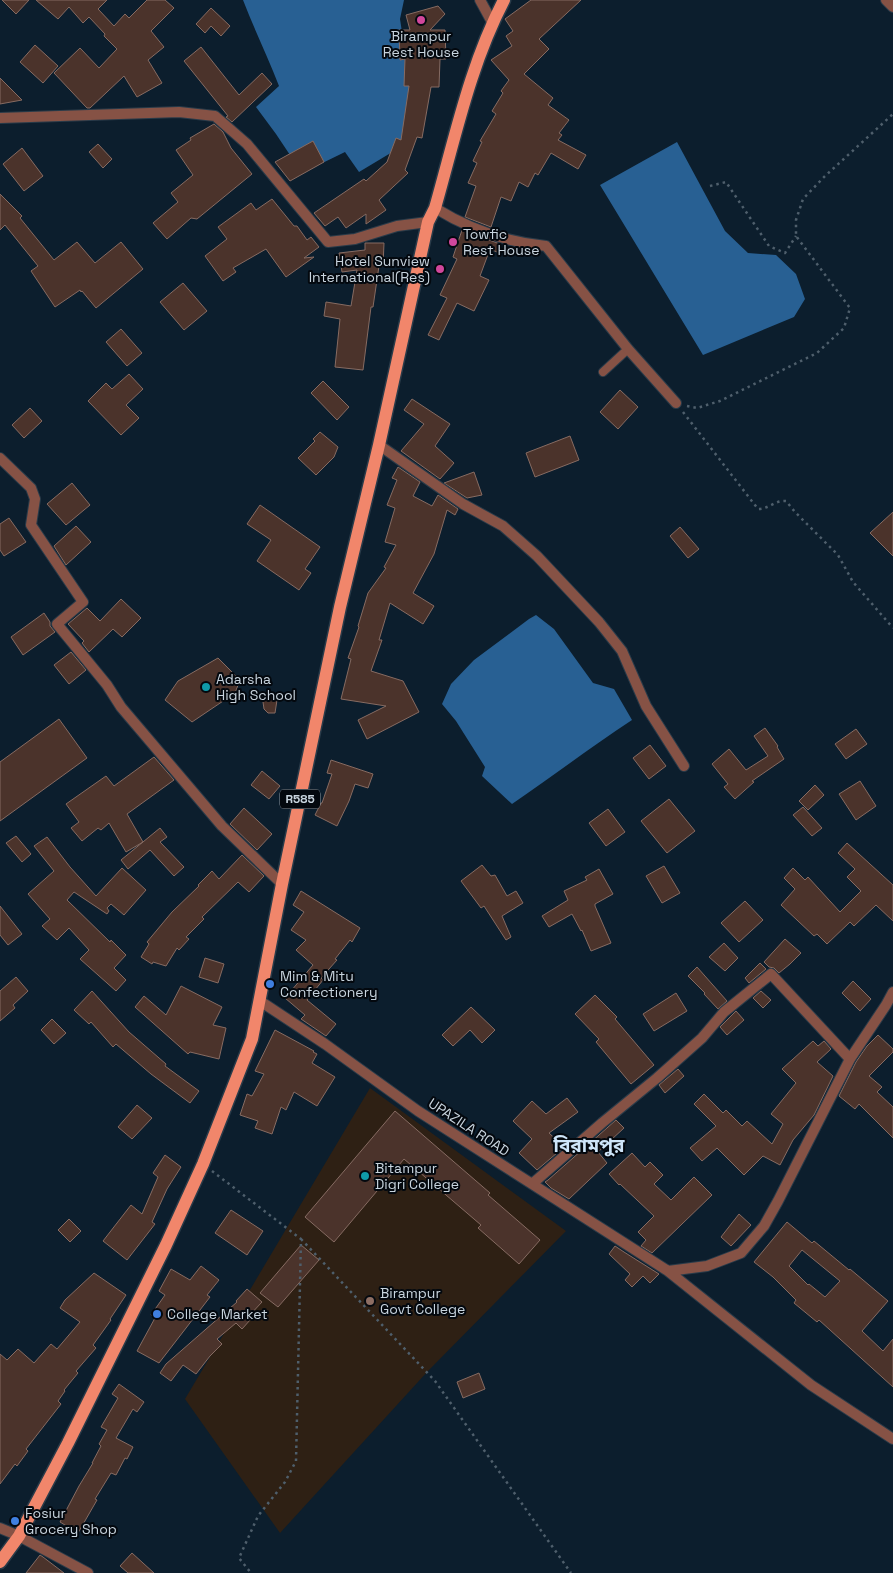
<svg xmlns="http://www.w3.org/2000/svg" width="893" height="1573" font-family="'Space Grotesk','Noto Sans Bengali',sans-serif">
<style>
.education{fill:#2e2014}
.water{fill:#286093}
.building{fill:#4b332b;stroke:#866b62;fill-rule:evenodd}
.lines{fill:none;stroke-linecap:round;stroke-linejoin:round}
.service-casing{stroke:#2a3b49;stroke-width:10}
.minor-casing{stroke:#2a3b49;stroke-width:12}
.primary-casing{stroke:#2a3b49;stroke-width:15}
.path{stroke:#4f5f6c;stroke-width:2.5;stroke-dasharray:2.5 4;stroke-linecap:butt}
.service{stroke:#865245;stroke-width:8}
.minor{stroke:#865245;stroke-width:10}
.primary{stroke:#f1866b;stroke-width:12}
.hotel-dot{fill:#d1479c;stroke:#03080e;stroke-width:2}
.culture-dot{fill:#0f9aa8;stroke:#03080e;stroke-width:2}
.shop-dot{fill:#3f7fe0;stroke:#03080e;stroke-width:2}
.education-dot{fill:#8d6e63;stroke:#03080e;stroke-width:2}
.labels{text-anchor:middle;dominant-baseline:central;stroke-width:4;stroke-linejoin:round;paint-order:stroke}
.shield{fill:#03080e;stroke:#8d97a0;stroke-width:1}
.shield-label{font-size:12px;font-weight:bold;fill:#c8d4de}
.poi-label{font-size:14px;fill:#c8d4de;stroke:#03080e;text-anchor:start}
.street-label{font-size:14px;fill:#c8d4de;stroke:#03080e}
.district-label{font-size:19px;font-weight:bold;fill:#cee5f9;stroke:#03080e}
</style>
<rect width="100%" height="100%" fill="#0c1e2d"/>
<path class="education" d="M370,1088L566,1231L428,1371L280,1533L185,1399Z"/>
<path class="water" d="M243,0H404L400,19L408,72L411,114L404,145L359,172L345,152L302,173L276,134L256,107L279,86C268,57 254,29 243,0Z
M677,142L725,231L748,253L776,255L796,274L805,299L794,317L703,355L600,185Z
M536,615L554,629L593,683L614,689L632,720C591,747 553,776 512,804L482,776L485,767L456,721L442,704L451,684L474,660L529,619Z"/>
<path class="building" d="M2,0H29L16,14Z
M36,0H107L98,9L114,26L125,14L129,18L147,0H165L174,8L151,31L164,47L148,60L162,83L137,97L124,76L90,108H87L54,73L80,48L99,68L117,49L104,36L105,34L89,17L83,23L69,7L58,19Z
M531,0H581L539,39L549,49L524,74L553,98L548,105L569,120L559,133L562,135L558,140L586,155L578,169L551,153L538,175L535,173L528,187L519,182L511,201L501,197L491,227L465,217L476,186L468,183L477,163L473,161L482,142L480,141L496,114L492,111L503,93L501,91L509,80L491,60L512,46L506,36L513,31L505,19Z
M438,6L445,14L430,30H445L446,59H440L439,87H431L422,138L417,137L405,170L408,173L379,200L386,210L366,224V214L346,228L338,217L325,226L314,213L364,179L366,181L387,162L396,138L401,140L409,86H404L405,59L400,60L399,30H410L406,15Z
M211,8L230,26L221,36L211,26L205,33L196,24Z
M35,45L58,66L43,83L20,62Z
M201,47L239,95L262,73L272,84L232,122L226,117L228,116L184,61Z
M0,78L22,100L0,104Z
M214,124L223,132L231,148L252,174L197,219L191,218L167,239L153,223L178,202L171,193L193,175L176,150L191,140L190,138Z
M313,141L324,162L290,181L275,162Z
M98,144L112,159L103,168L89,152Z
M22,148L43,176L24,191L3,164Z
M0,194L22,216L20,218L54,260L77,242L95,263L121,242L143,269L96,308L82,291L81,292L80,290L55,307L31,271L38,266L5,225L0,230Z
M272,199L294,226H297L307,240L311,237L319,247L304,258L314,257L286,277L266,249L233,268L236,272L223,281L205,256L227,239L218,227L251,203L256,210Z
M462,230L500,244L497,252L490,249L480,276L489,280L474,311L457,303L439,340L428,335L447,298L440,295L457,259L453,257Z
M365,243H384L383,266H379L373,307H371L363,370L335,367L340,319L324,316L326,302L351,306L357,270L342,272L339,253L365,250Z
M183,283L207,311L184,330L160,302Z
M121,329L142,353L127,366L106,342Z
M129,374L143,389L126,405L139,418L121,435L88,401L106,383L112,389Z
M323,381L349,407L337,420L311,393Z
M620,390L638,407L618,429L600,412Z
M412,399L450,424L435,446L454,463L440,479L401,451L424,424L404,410Z
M30,408L42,421L24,438L12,425Z
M320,432L338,447L334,457L316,475L298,458L315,441L313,439Z
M570,436L579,460L535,477L526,453Z
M398,467L420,482L413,496L432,506L438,495L458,509L455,515L447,510L434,554L413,593L434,606L423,624L390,603L379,640H382L371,671L403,681L419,712L367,739L358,720L386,706L341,699L351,659L348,658L359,627L358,626L368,593L386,568L384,567L396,545L385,542L395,508L387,505L397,480L392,478Z
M474,472L482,495L467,498L444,483Z
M72,483L90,505L66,525L47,504Z
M260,505L320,547L305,569L311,573L299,590L257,561L271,540L247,524Z
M893,512V556L870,533Z
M9,518L26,542L4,556L0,550V524Z
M76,526L91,542L66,565L54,546Z
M680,527L699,549L688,558L670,536Z
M121,599L141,618L122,637L113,629L89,652L82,643L84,641L68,624L87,608L100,621Z
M44,613L50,622V626L55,632L23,655L11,637Z
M71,652L86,670L69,684L54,665Z
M218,658L240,680L235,693L192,722L165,700L178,681Z
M270,692L276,696L277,700L275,713H268L264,709L263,702Z
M59,719L87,758L0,821V762Z
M765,728L778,746L777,747L784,759L752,781L754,782L735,799L724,787L728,784L712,764L729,749L746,770L768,756L754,736Z
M856,729L867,744L846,759L835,744Z
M650,745L666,766L649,779L633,758Z
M154,757L174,780L127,814L143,842L126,852L109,823L101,830L98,828L82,841L71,828L79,822L66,804L106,776L114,786Z
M331,760L373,774L368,788L355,784L349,801L337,826L315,815L321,803H322L332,774L327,773Z
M262,771L280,786L269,799L251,785Z
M860,781L876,806L856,820L839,794Z
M815,785L824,795L808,810L799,801Z
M669,799L695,831L667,853L641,821Z
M803,807L822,828L812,836L793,815Z
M244,808L272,834L257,850L230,824Z
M608,809L625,832L606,846L589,823Z
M160,828L167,837L160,842L184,867L174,876L150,850L128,869L121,860Z
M16,836L31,854L22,862L6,843Z
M47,837L70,867L96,896L122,868L146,890L124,915L111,904L107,908L109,911L107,914L74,892L67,900L110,942L111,940L126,955L114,968L126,980L116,991L80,959L89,950L69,928L57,940L42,926L50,919L28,894L54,871L34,846Z
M847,843L893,885V921L876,905L854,926L850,922L827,944L817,934L814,936L781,905L795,889L784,878L793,868L805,880L808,877L840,912L861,891L847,877L855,869L838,853Z
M242,855L264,876L249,892L238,882L202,917L204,919L186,937L189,939L179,950L177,948L166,966L153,962L152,964L141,957L149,944L147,942L172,912L199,886L198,885L212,871L219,879Z
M482,865L491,876L495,875L507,896L516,891L523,903L502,916L511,937L506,940L484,906L481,908L461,881Z
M664,866L680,893L662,903L646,876Z
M599,869L613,894L595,904V906L611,943L591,951L582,930L581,931L572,914L549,927L542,916L568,900L564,891L587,880L585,877Z
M301,891L360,928L352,942L350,940L335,959L337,960L321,978L323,980L307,1000L336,1024L326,1036L301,1019L305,1015L285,998L313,965L296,950L306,940L291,930L304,912L293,905Z
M745,901L763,920L739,942L721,923Z
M0,906L22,934L8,945L0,935Z
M785,939L801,953L790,964L779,973L774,968L769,967L764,962Z
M724,943L738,958L725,971L709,957Z
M205,958L224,964L218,983L199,977Z
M760,963L766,969L749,983L745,978Z
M697,967L727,1001L718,1009L704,994L705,993L688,976Z
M16,977L28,991L13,1005L15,1008L0,1021V991Z
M853,981L871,999L860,1011L842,993Z
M181,986L222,1007L213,1025L226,1028L219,1059L190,1052L188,1054L135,1007L144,996L166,1015Z
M92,991L129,1032L166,1064L165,1066L199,1091L190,1103L151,1074L116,1044L113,1047L91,1022L89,1024L74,1010Z
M761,991L771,1000L763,1008L753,998Z
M676,993L687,1011L654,1031L643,1014Z
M595,995L617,1017L615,1019L654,1065L631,1084L596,1042L599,1039L575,1014Z
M471,1007L495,1030L482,1043L470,1030L453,1046L442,1035Z
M736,1011L744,1020L727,1035L720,1027Z
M52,1019L66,1033L54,1044L41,1030Z
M275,1030L314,1051L313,1052L317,1054L312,1063L335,1077L317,1106L294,1092L286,1110L281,1107L272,1134L255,1128L258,1121L240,1115L247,1094L252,1096L264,1074L255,1071Z
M878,1035L893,1049V1052L869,1076L882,1087L877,1092L893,1107V1138L859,1104L855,1109L839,1096L856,1062L867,1046Z
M813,1041L818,1046L824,1041L831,1049L817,1062L833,1076L814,1115L793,1140L780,1165L763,1156L744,1175L717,1148L702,1161L690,1148L716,1126L694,1104L704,1094L723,1113L726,1110L742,1126L747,1121L772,1144L783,1124L771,1114L796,1083L782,1069Z
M678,1069L684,1076L665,1093L659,1085Z
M567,1098L578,1112L549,1133L564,1147L537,1170L519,1153L532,1139L513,1121L532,1101L546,1114Z
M137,1105L152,1118L132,1139L118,1127Z
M395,1111L490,1193L488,1195L540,1240L519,1264L478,1228L481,1225L404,1159L334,1242L305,1217Z
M616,1120L624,1128L598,1152L607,1163L569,1199L551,1188L545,1182L548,1180Z
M632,1153L645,1167L650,1162L663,1175L654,1184L671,1200L694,1177L712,1195L652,1253L641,1246L646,1240L638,1232L654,1216L620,1184L619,1185L609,1174Z
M165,1155L181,1167L167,1189L152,1222L155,1224L127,1260L103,1241L131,1205L142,1214L158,1177L153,1173Z
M231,1210L263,1231L247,1255L215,1233Z
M739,1214L751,1225L731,1246L721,1237Z
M69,1219L81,1231L70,1242L58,1230Z
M787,1222L812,1243L814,1241L849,1270L850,1269L888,1301L862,1331L883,1351L893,1339V1387L819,1320L817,1322L794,1303L796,1300L773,1277L754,1262ZM802,1250L840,1281L825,1297L809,1284L808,1285L789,1266Z
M301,1245L319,1260L278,1307L260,1293Z
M615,1246L624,1252L659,1274L650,1283L643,1276L632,1287L625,1280L630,1274L609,1254Z
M201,1266L219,1280L207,1295L210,1297L159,1363L137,1351L155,1318L151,1315L165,1295L159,1291L171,1269L190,1280Z
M94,1273L126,1295L110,1319L111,1320L93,1345L96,1348L76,1371L78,1373L64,1390L65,1391L58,1401L61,1404L26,1449L28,1451L17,1466L15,1464L0,1484V1354L7,1360L18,1349L34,1363L51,1344L57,1349L80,1322L60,1308L65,1300Z
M247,1289L262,1302L248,1317L251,1319L242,1329L236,1323L217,1339L222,1344L210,1356L196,1374L183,1365L171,1381L160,1373L166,1364L237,1302L236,1301Z
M479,1373L485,1389L463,1398L457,1382Z
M119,1384L144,1402L137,1412L133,1409L116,1438L133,1447L127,1459L125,1458L116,1475L111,1473L95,1499L97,1500L78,1533L60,1522L79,1486L93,1463H92L101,1446L99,1444L107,1430L101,1427L118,1398L112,1394Z
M132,1553L154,1573H128L120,1566Z
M40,1555L43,1557L64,1573H26Z"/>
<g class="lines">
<defs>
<path id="service" d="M603,372L628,349"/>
<path id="minor" d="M480,0L492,22
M886,0L893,7
M0,118L179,112L215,116L247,144L328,242L355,239L397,226L428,222
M435,208C469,229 506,242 546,246L628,349L676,403
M379,445L463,504L503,526L537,556L599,622L622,651L646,706L684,766
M0,458L31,488L35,499L31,525L83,602L57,624L107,685L121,707L222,826L282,884
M260,1001L325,1044L418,1111L668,1271L811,1385L893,1439
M532,1184L602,1123L657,1078L702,1038L724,1012L771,974L850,1059
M668,1271L707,1266L741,1253L764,1226L778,1201L850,1059L886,1005L893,992
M0,1528L19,1536L88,1573"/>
<path id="primary" d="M0,1562L19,1536L68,1443L166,1245L203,1164L252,1039L282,884L340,607L379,445L428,222L435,208C455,138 470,65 504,0"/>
</defs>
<use href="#service" class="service-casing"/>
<use href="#minor" class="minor-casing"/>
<use href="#primary" class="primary-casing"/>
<path class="path" d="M710,186L726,182L769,246L785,253L796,236
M687,406L697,408L720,401L817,353L844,328L850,308L796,236V220L803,199L824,177L893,114
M683,412L758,509C769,509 775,500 786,501L795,512L838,555L853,582L893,628
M212,1171L301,1239L296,1461L285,1482L258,1516L239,1558L251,1573
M301,1239L435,1381L571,1573"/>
<use href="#service" class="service"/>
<use href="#minor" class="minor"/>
<use href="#primary" class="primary"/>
</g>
<g class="hotel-dot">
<circle cx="421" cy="20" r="5"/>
<circle cx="453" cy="242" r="5"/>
<circle cx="440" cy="269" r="5"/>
</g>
<g class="culture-dot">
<circle cx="206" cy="687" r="5"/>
<circle cx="365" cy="1176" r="5"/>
</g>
<g class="shop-dot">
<circle cx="270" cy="984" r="5"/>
<circle cx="157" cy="1314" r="5"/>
<circle cx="15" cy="1521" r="5"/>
</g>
<circle class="education-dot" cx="370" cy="1301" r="5"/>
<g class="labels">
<rect class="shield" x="280" y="789.5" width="40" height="19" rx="4"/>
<g class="shield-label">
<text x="300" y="799">R585</text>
</g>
<g class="poi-label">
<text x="421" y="36" text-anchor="middle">Birampur<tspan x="421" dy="16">Rest House</tspan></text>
<text x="463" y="234">Towfic<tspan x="463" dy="16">Rest House</tspan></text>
<text x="430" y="261" text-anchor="end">Hotel Sunview<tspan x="430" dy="16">International(Res)</tspan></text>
<text x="216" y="679">Adarsha<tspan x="216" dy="16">High School</tspan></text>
<text x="280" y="976">Mim &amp; Mitu<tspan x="280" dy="16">Confectionery</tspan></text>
<text x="375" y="1168">Bitampur<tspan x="375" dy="16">Digri College</tspan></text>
<text x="380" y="1293">Birampur<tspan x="380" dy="16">Govt College</tspan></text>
<text x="167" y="1314">College Market</text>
<text x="25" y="1513">Fosiur<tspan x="25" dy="16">Grocery Shop</tspan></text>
</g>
<g class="street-label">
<text transform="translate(469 1127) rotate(33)">UPAZILA ROAD</text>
</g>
<g class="district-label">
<text x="589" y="1145">বিরামপুর</text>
</g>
</g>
</svg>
